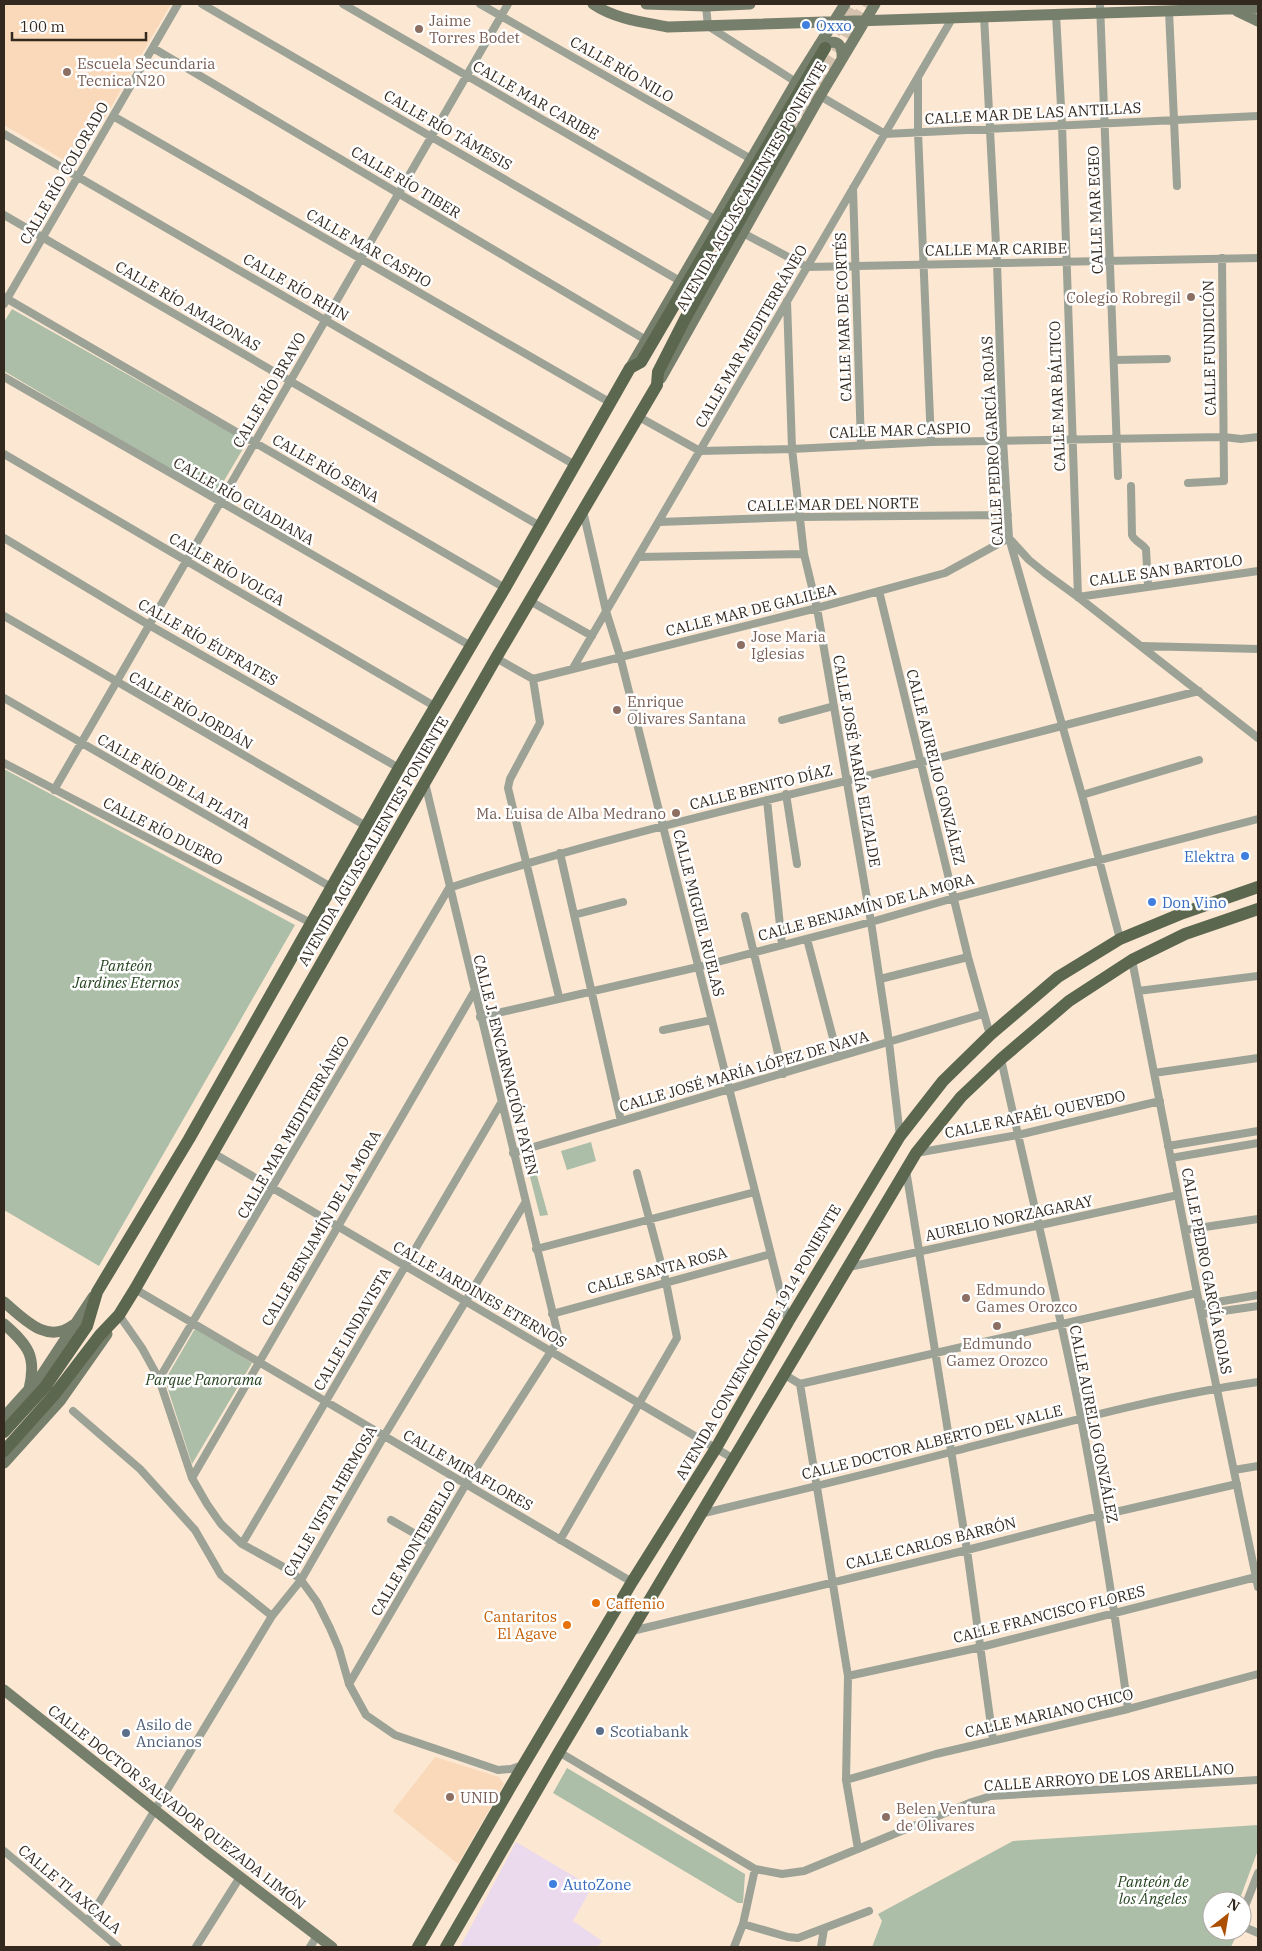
<svg xmlns="http://www.w3.org/2000/svg" width="1262" height="1951" font-family="'IBM Plex Serif',serif">
<style>
.commercial{fill:#ebdaed}
.built{fill:#f9d9b9}
.green{fill:#acbea7}
.lines{fill:none;stroke-linecap:round;stroke-linejoin:round}
.primary-tunnel{stroke:#d4c1ae;stroke-width:12;stroke-dasharray:12 6;stroke-linecap:butt}
.street{stroke:#9ca295;stroke-width:8}
.secondary{stroke:#767f6c;stroke-width:11}
.primary{stroke:#5c674f;stroke-width:12}
.shop-dot{fill:#3f7fe0;stroke:#fff;stroke-width:2}
.education-dot{fill:#8d6e63;stroke:#fff;stroke-width:2}
.food-dot{fill:#e8710a;stroke:#fff;stroke-width:2}
.service-dot{fill:#5c6f8a;stroke:#fff;stroke-width:2}
.labels{text-anchor:middle;dominant-baseline:central;stroke-width:5;stroke-linejoin:round;paint-order:stroke}
.education-label{font-size:15px;fill:#785e54;stroke:#fff;text-anchor:start}
.shop-label{font-size:15px;fill:#366cbe;stroke:#fff;text-anchor:start}
.street-label{font-size:15px;fill:#33291f;stroke:#fff}
.park-label{font-size:15px;font-style:italic;fill:#25431e;stroke:#fff}
.food-label{font-size:15px;fill:#c56008;stroke:#fff;text-anchor:start}
.service-label{font-size:15px;fill:#4e5e75;stroke:#fff;text-anchor:start}
</style>
<rect width="100%" height="100%" fill="#fce7d2"/>
<path class="commercial" d="M516,1842L592,1887L573,1921L602,1941L598,1947H460Z"/>
<path class="built" d="M4,4H171L76,167L4,125Z
M435,1757L499,1777L504,1784L458,1864L393,1811Z"/>
<path class="green" d="M12,309L247,442L215,496L4,371V322Z
M4,769L295,925L99,1266L4,1210Z
M591,1142L596,1161L567,1170L561,1151Z
M536,1172L548,1215L540,1216L529,1173Z
M196,1327L252,1363L192,1464L165,1380Z
M567,1768L745,1874L743,1903H738L553,1793Z
M1258,1825V1850L1239,1901H1212V1931H1232L1237,1934L1231,1947H872L882,1921L878,1914L1013,1841Z"/>
<g class="lines">
<path class="primary-tunnel" d="M825,48L853,4
M790,130L866,4"/>
<path class="street" d="M202,4L680,281
M343,4L716,220
M480,4L751,159
M1100,4L1118,476
M706,6L708,26L796,82
M1169,11L1177,186
M1056,14L1062,125L1078,597L1258,571
M984,16L997,263L1003,440L1009,538L1082,795L1120,939
M153,48L646,340
M918,79V132L931,442
M820,96L885,134L1258,116
M113,116L611,403
M4,134L575,465
M853,188L861,445
M4,215L540,526
M743,233L807,267L1258,258
M4,297L505,588
M787,301L792,449L804,554L817,608L871,922L889,1042L900,1136
M4,304L178,4
M1114,360L1167,359
M4,377L471,646
M639,417L700,451L792,449L931,442L1224,437L1241,439L1258,437
M4,454L436,707
M1188,483L1224,481L1222,258
M1131,486L1132,535C1135,542 1142,543 1146,549L1148,586
M583,511L606,611L620,656L788,1322
M659,522L800,517L1008,515
M4,538L149,625L399,768
M638,557L804,554
M879,591L968,957L990,1035
M530,601L592,636
M4,616L366,826
M1142,646L1258,649
M496,658L533,679L817,608L945,573L1009,538L1029,560L1045,573L1078,597L1258,738
M573,668L953,17
M533,679L540,723L510,779L508,788L559,997
M4,698L331,887
M782,720L834,706
M4,763L311,923
M54,790L508,4
M786,794L797,864
M1082,795L1199,760
M767,800L782,945
M560,853L621,1121
M574,915L623,902
M745,916L783,1074
M807,939L838,1057
M1132,960L1197,1293L1258,1587
M880,979L968,957
M1138,991L1258,976
M480,1017L698,967L871,922L954,898L1258,819
M663,1030L712,1020
M1001,1059C1027,1178 1057,1297 1081,1418C1099,1514 1115,1612 1128,1709
M1154,1073L1258,1058
M1168,1146L1258,1131
M213,1153L734,1459
M513,1153L983,1014
M916,1153L1018,1135L1160,1101
M1171,1158L1258,1143
M906,1170L967,1550L993,1740
M1185,1230L1258,1219
M536,1249L755,1192
M849,1267L1178,1195
M135,1289L632,1582
M1200,1305L1258,1295
M552,1314L771,1254
M1202,1314L1258,1306
M119,1315L142,1348L159,1379L192,1478L207,1504L221,1524L242,1544L289,1570L301,1580L317,1602L330,1628L339,1649L349,1684L366,1715L395,1735L498,1770L511,1769L523,1765
M785,1375L800,1384
M159,1379L449,888C603,837 762,802 919,763C1013,739 1106,714 1199,691
M800,1384L848,1676L846,1780L858,1849
M800,1384L1197,1293
M73,1411L140,1469L195,1530L221,1575L272,1616
M1234,1470L1258,1466
M192,1478L474,992
M700,1514C784,1494 868,1474 951,1452C1053,1426 1154,1397 1258,1382
M391,1520L431,1543
M560,1540L677,1338L666,1282L637,1173
M242,1544L501,1103
M632,1631L967,1550L1098,1516L1237,1484
M848,1676L981,1647L1256,1577
M349,1684L466,1484L559,1339L425,783
M559,1752L755,1869L782,1874L804,1871L972,1802L991,1796L1258,1780
M846,1780L936,1754L1128,1709L1258,1674
M4,1851L118,1947
M1242,1914L1258,1873
M88,1921L272,1616L301,1580L384,1436L525,1203
M743,1924L788,1937L798,1938L869,1911
M1242,1926L1258,1933
M196,1947L240,1877
M310,1947L317,1936
M734,1947L743,1924L755,1869
M821,1947L824,1929"/>
<path class="secondary" d="M593,4C615,19 642,22 668,27L1258,8
M646,4L706,6L750,4
M1237,11L1258,21
M819,45C834,40 843,40 842,58
M630,368L796,82L845,4
M661,378L820,96L875,4
M4,1302C24,1319 47,1345 73,1325
M4,1324C28,1345 37,1356 29,1389
M4,1417L41,1376L93,1297
M4,1463L60,1401L107,1334
M4,1690L210,1854L332,1947"/>
<path class="primary" d="M4,1432L45,1387L87,1326L97,1292L189,1139L399,768L505,588L630,368L641,362L825,48
M4,1451L54,1395L100,1335L119,1315L135,1289L496,658L657,385L658,372L686,317L790,130
M418,1947L511,1786L632,1582L716,1448L788,1322L900,1136L943,1081L990,1035L1058,977L1120,939L1183,913L1258,887
M446,1947L559,1752L916,1153L961,1097L1001,1059L1069,1001L1132,960L1185,934L1258,909"/>
</g>
<g class="shop-dot">
<circle cx="806" cy="25" r="5"/>
<circle cx="1245" cy="856" r="5"/>
<circle cx="1152" cy="902" r="5"/>
<circle cx="553" cy="1884" r="5"/>
</g>
<g class="education-dot">
<circle cx="419" cy="29" r="5"/>
<circle cx="67" cy="72" r="5"/>
<circle cx="1191" cy="297" r="5"/>
<circle cx="741" cy="645" r="5"/>
<circle cx="617" cy="710" r="5"/>
<circle cx="676" cy="813" r="5"/>
<circle cx="966" cy="1298" r="5"/>
<circle cx="997" cy="1326" r="5"/>
<circle cx="450" cy="1797" r="5"/>
<circle cx="886" cy="1817" r="5"/>
</g>
<g class="food-dot">
<circle cx="596" cy="1603" r="5"/>
<circle cx="567" cy="1625" r="5"/>
</g>
<g class="service-dot">
<circle cx="600" cy="1731" r="5"/>
<circle cx="126" cy="1733" r="5"/>
</g>
<g class="labels">
<g class="education-label">
<text x="429" y="20">Jaime<tspan x="429" dy="17">Torres Bodet</tspan></text>
<text x="77" y="63">Escuela Secundaria<tspan x="77" dy="17">Tecnica N20</tspan></text>
<text x="1181" y="297" text-anchor="end">Colegio Robregil</text>
<text x="751" y="636">Jose Maria<tspan x="751" dy="17">Iglesias</tspan></text>
<text x="627" y="701">Enrique<tspan x="627" dy="17">Olivares Santana</tspan></text>
<text x="666" y="813" text-anchor="end">Ma. Luisa de Alba Medrano</text>
<text x="976" y="1289">Edmundo<tspan x="976" dy="17">Games Orozco</tspan></text>
<text x="997" y="1343" text-anchor="middle">Edmundo<tspan x="997" dy="17">Gamez Orozco</tspan></text>
<text x="460" y="1797">UNID</text>
<text x="896" y="1808">Belen Ventura<tspan x="896" dy="17">de Olivares</tspan></text>
</g>
<g class="shop-label">
<text x="816" y="25">Oxxo</text>
<text x="1235" y="856" text-anchor="end">Elektra</text>
<text x="1162" y="902">Don Vino</text>
<text x="563" y="1884">AutoZone</text>
</g>
<g class="street-label">
<text transform="translate(622 69) rotate(30)">CALLE RÍO NILO</text>
<text transform="translate(536 100) rotate(30)">CALLE MAR CARIBE</text>
<text transform="translate(1033 113) rotate(-3)">CALLE MAR DE LAS ANTILLAS</text>
<text transform="translate(448 130) rotate(30)">CALLE RÍO TÁMESIS</text>
<text transform="translate(64 173) rotate(-60)">CALLE RÍO COLORADO</text>
<text transform="translate(406 182) rotate(31)">CALLE RÍO TIBER</text>
<text transform="translate(751 186) rotate(-60)">AVENIDA AGUASCALIENTES PONIENTE</text>
<text transform="translate(1095 210) rotate(-92)">CALLE MAR EGEO</text>
<text transform="translate(369 248) rotate(30)">CALLE MAR CASPIO</text>
<text transform="translate(996 249) rotate(-1)">CALLE MAR CARIBE</text>
<text transform="translate(296 287) rotate(30)">CALLE RÍO RHIN</text>
<text transform="translate(188 306) rotate(30)">CALLE RÍO AMAZONAS</text>
<text transform="translate(843 317) rotate(-92)">CALLE MAR DE CORTÉS</text>
<text transform="translate(751 336) rotate(-60)">CALLE MAR MEDITERRÁNEO</text>
<text transform="translate(1209 348) rotate(-91)">CALLE FUNDICIÓN</text>
<text transform="translate(269 390) rotate(-60)">CALLE RÍO BRAVO</text>
<text transform="translate(1057 396) rotate(-92)">CALLE MAR BÁLTICO</text>
<text transform="translate(900 430) rotate(-2)">CALLE MAR CASPIO</text>
<text transform="translate(992 441) rotate(-93)">CALLE PEDRO GARCÍA ROJAS</text>
<text transform="translate(326 468) rotate(30)">CALLE RÍO SENA</text>
<text transform="translate(244 501) rotate(30)">CALLE RÍO GUADIANA</text>
<text transform="translate(833 504) rotate(-1)">CALLE MAR DEL NORTE</text>
<text transform="translate(227 569) rotate(30)">CALLE RÍO VOLGA</text>
<text transform="translate(1166 570) rotate(-8)">CALLE SAN BARTOLO</text>
<text transform="translate(751 610) rotate(-14)">CALLE MAR DE GALILEA</text>
<text transform="translate(208 642) rotate(30)">CALLE RÍO ÉUFRATES</text>
<text transform="translate(191 710) rotate(30)">CALLE RÍO JORDÁN</text>
<text transform="translate(857 761) rotate(80)">CALLE JOSÉ MARÍA ELIZALDE</text>
<text transform="translate(936 767) rotate(76)">CALLE AURELIO GONZÁLEZ</text>
<text transform="translate(174 781) rotate(30)">CALLE RÍO DE LA PLATA</text>
<text transform="translate(761 787) rotate(-14)">CALLE BENITO DÍAZ</text>
<text transform="translate(163 831) rotate(27)">CALLE RÍO DUERO</text>
<text transform="translate(373 841) rotate(-60)">AVENIDA AGUASCALIENTES PONIENTE</text>
<text transform="translate(866 907) rotate(-15)">CALLE BENJAMÍN DE LA MORA</text>
<text transform="translate(699 913) rotate(76)">CALLE MIGUEL RUELAS</text>
<text transform="translate(506 1065) rotate(76)">CALLE J. ENCARNACIÓN PAYEN</text>
<text transform="translate(744 1071) rotate(-16)">CALLE JOSÉ MARÍA LÓPEZ DE NAVA</text>
<text transform="translate(1035 1114) rotate(-12)">CALLE RAFAÉL QUEVEDO</text>
<text transform="translate(293 1127) rotate(-60)">CALLE MAR MEDITERRÁNEO</text>
<text transform="translate(1009 1218) rotate(-12)">AURELIO NORZAGARAY</text>
<text transform="translate(321 1228) rotate(-60)">CALLE BENJAMÍN DE LA MORA</text>
<text transform="translate(657 1270) rotate(-15)">CALLE SANTA ROSA</text>
<text transform="translate(1207 1271) rotate(79)">CALLE PEDRO GARCÍA ROJAS</text>
<text transform="translate(480 1294) rotate(30)">CALLE JARDINES ETERNOS</text>
<text transform="translate(352 1329) rotate(-60)">CALLE LINDAVISTA</text>
<text transform="translate(758 1342) rotate(-60)">AVENIDA CONVENCIÓN DE 1914 PONIENTE</text>
<text transform="translate(1094 1424) rotate(79)">CALLE AURELIO GONZÁLEZ</text>
<text transform="translate(932 1442) rotate(-14)">CALLE DOCTOR ALBERTO DEL VALLE</text>
<text transform="translate(468 1470) rotate(30)">CALLE MIRAFLORES</text>
<text transform="translate(330 1501) rotate(-60)">CALLE VISTA HERMOSA</text>
<text transform="translate(931 1543) rotate(-14)">CALLE CARLOS BARRÓN</text>
<text transform="translate(413 1548) rotate(-60)">CALLE MONTEBELLO</text>
<text transform="translate(1049 1614) rotate(-14)">CALLE FRANCISCO FLORES</text>
<text transform="translate(1049 1713) rotate(-13)">CALLE MARIANO CHICO</text>
<text transform="translate(1109 1777) rotate(-4)">CALLE ARROYO DE LOS ARELLANO</text>
<text transform="translate(177 1807) rotate(38)">CALLE DOCTOR SALVADOR QUEZADA LIMÓN</text>
<text transform="translate(70 1889) rotate(40)">CALLE TLAXCALA</text>
</g>
<g class="park-label">
<text x="126" y="965">Panteón<tspan x="126" dy="17">Jardines Eternos</tspan></text>
<text x="204" y="1379">Parque Panorama</text>
<text x="1153" y="1881">Panteón de<tspan x="1153" dy="17">los Ángeles</tspan></text>
</g>
<g class="food-label">
<text x="606" y="1603">Caffenio</text>
<text x="557" y="1616" text-anchor="end">Cantaritos<tspan x="557" dy="17">El Agave</tspan></text>
</g>
<g class="service-label">
<text x="136" y="1724">Asilo de<tspan x="136" dy="17">Ancianos</tspan></text>
<text x="610" y="1731">Scotiabank</text>
</g>
</g>
<rect width="1262" height="1951" fill="none" stroke="#33291f" stroke-width="10"/>
<g transform="translate(1227 1916) rotate(31)"><circle r="24" fill="#ffffff" stroke="#ada9a5"/>
<path d="M0-4L9 19L0 12L-9 19Z" fill="#ad4f00"/>
<text y="-8" font-size="14" font-weight="bold" text-anchor="middle" fill="#33291f">N</text>
</g>
<path d="M12 32v8h134v-8" fill="none" stroke="#33291f" stroke-width="2.5"/>
<text x="20" y="32" font-size="15" fill="#33291f" stroke="#ffffff" stroke-width="4" paint-order="stroke">100 m</text>
</svg>
